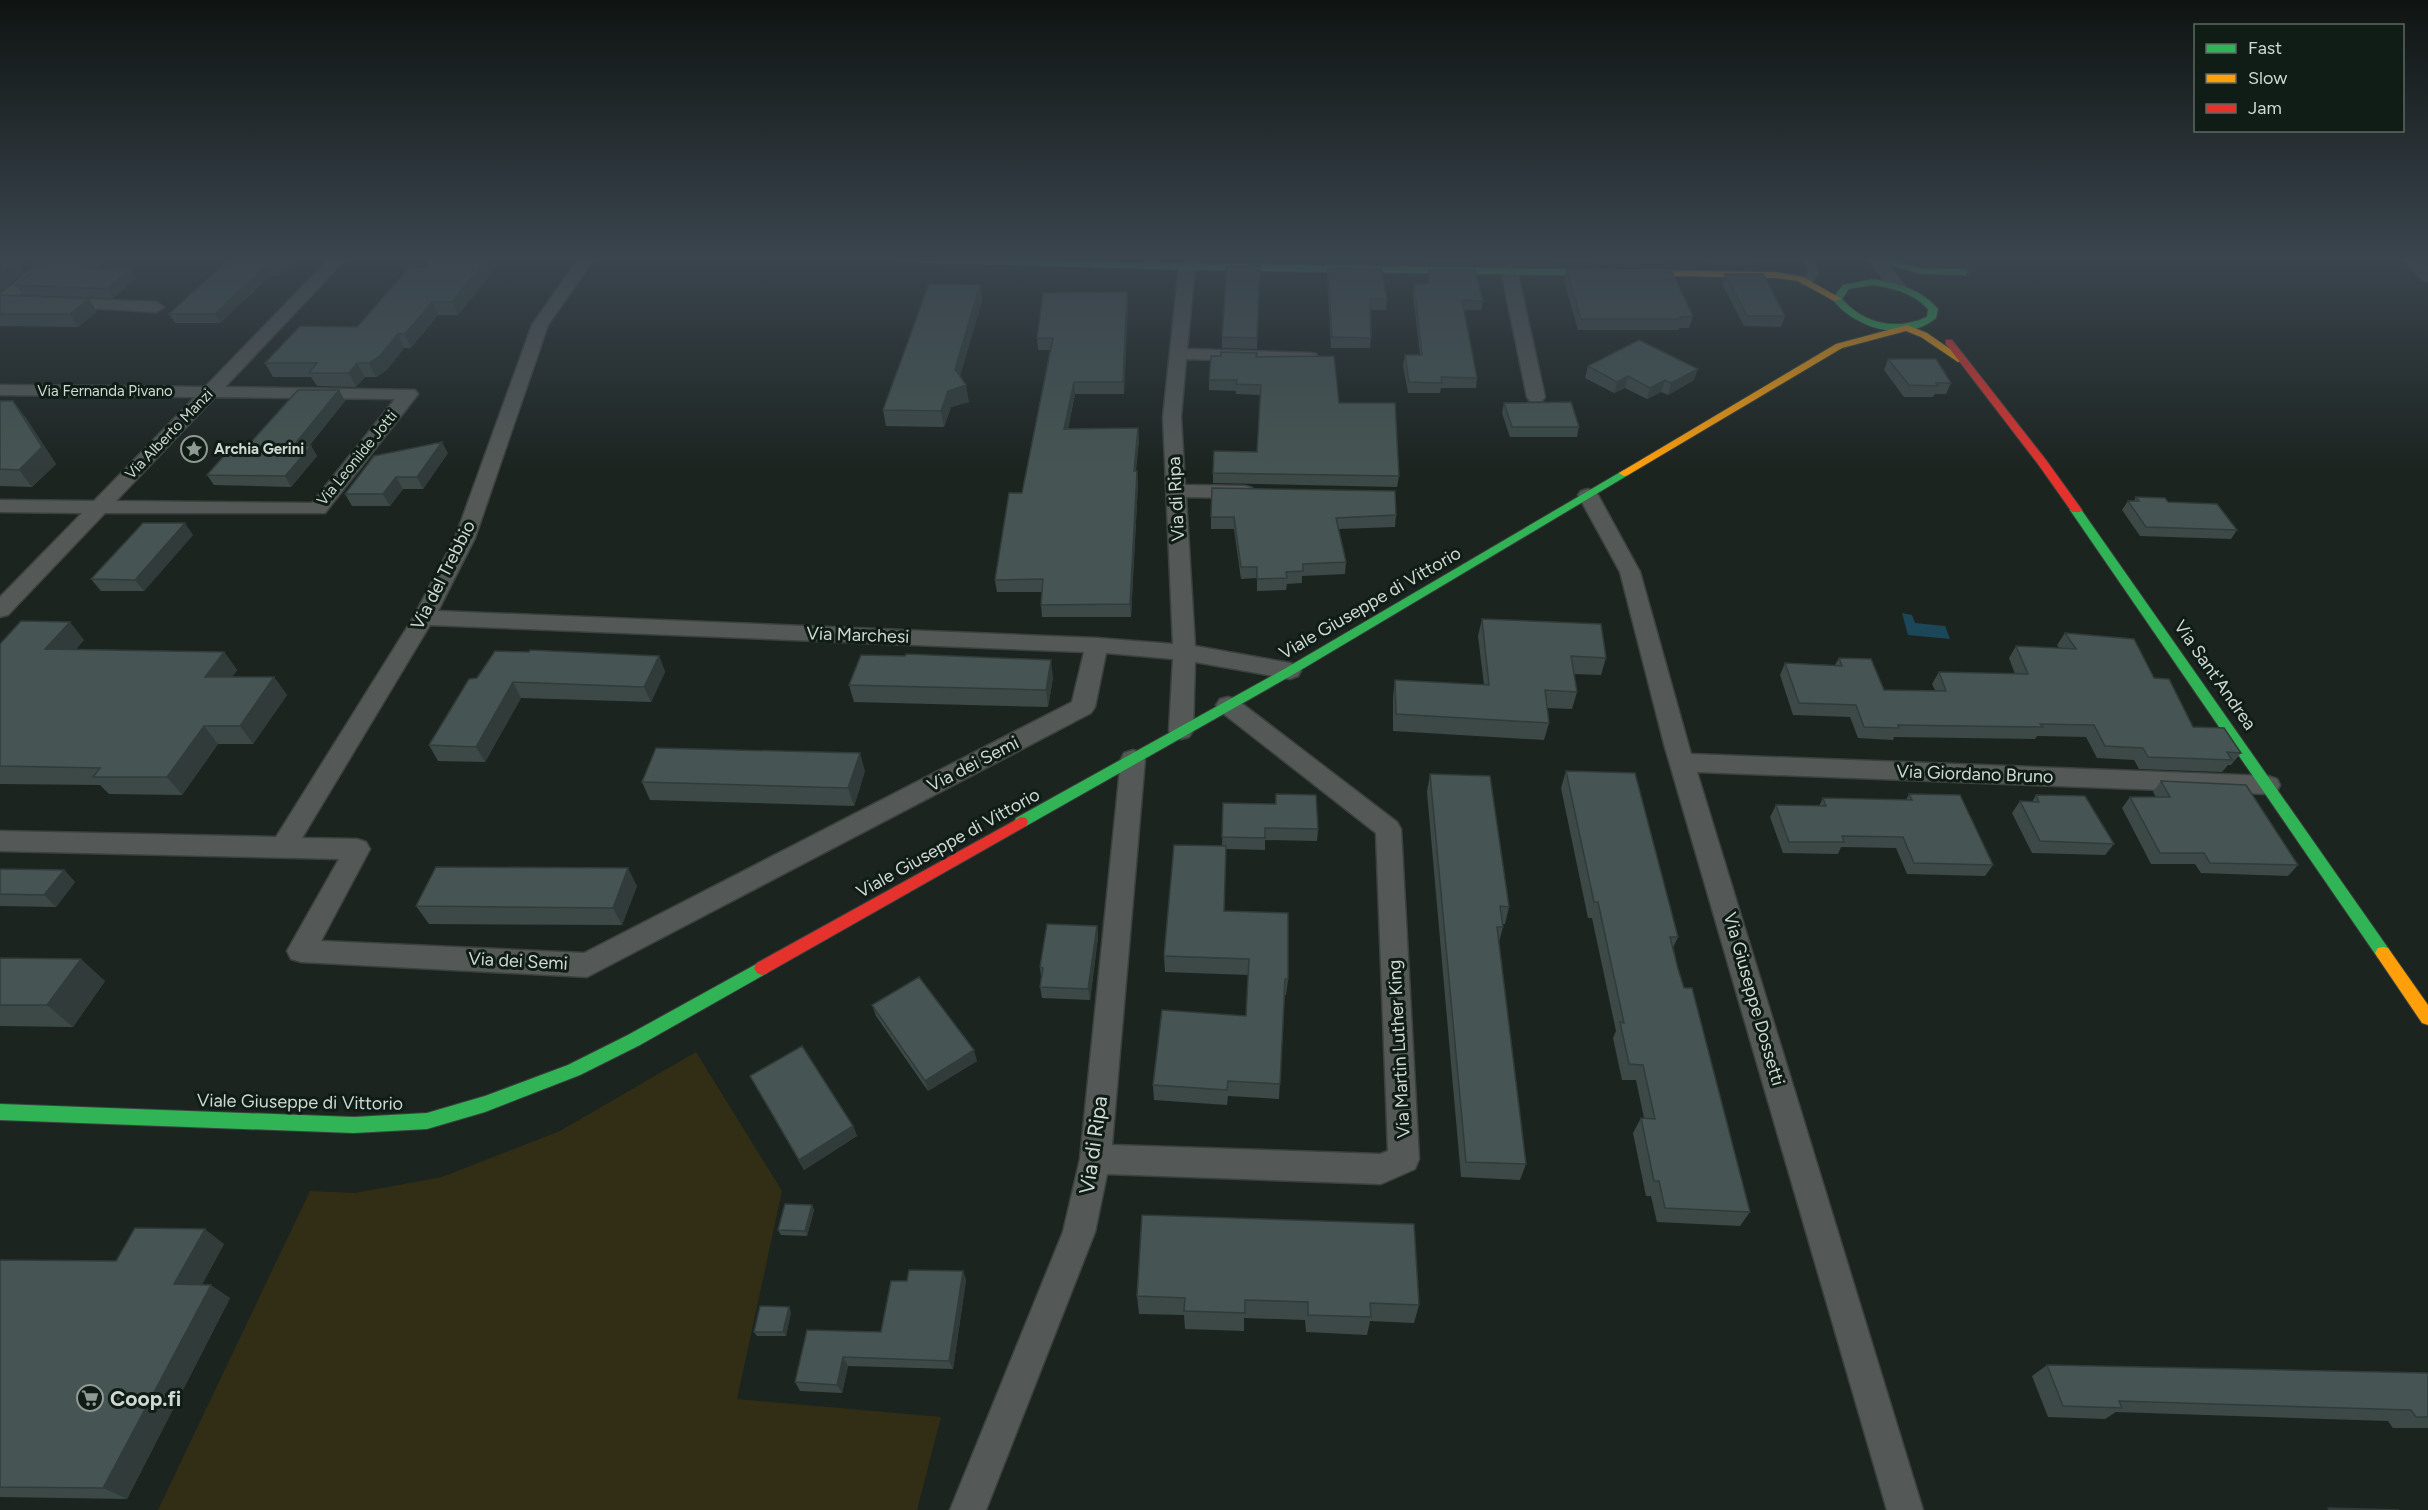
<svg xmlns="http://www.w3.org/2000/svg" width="2428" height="1510" font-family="Figtree,sans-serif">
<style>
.green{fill:#322e15}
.water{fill:#1c4758}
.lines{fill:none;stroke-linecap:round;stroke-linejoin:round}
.lane-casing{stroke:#3b413e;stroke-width:11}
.street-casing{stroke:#3b413e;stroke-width:3}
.fast-casing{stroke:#3b413e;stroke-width:2}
.slow-casing{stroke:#3b413e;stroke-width:2}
.jam-casing{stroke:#3b413e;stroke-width:2}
.lane{stroke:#545957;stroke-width:9}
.street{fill:#545957;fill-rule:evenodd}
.fast{fill:#30b455;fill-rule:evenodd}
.slow{fill:#ff9f0a;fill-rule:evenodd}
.jam{fill:#e5322d;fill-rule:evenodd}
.wall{fill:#3c4947}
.shaded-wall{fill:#313c3a}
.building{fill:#465553;stroke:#313c3a;stroke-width:1.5}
.labels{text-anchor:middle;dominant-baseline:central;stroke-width:6;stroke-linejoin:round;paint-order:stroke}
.far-street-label{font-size:15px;fill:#cfd8d3;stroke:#101d17}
.far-poi-label{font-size:15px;font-weight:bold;fill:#cfd8d3;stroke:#101d17;text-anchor:start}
.street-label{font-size:18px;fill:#cfd8d3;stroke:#101d17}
.near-street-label{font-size:21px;fill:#cfd8d3;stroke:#101d17}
.near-poi-label{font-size:21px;font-weight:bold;fill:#cfd8d3;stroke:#101d17;text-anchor:start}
</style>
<rect width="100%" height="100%" fill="#1c2420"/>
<path class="green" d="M696,1052L782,1191L737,1399L941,1417L917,1510H158L310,1191L355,1193L442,1177L560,1131Z"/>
<path class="water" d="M1902,613L1912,615L1915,623L1945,626L1950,639L1908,635Z"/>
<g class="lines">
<defs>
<path id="lane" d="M1804,281L1811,277L1814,271L1806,258"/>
<path id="street" d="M46,258H64L17,297L30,299L32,302L30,305H0V295Z
M330,258H347L225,387L415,390L418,394L415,398L325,513H105L8,615L0,617V597L82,513L0,512V500L94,501L195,397L0,395V385L205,387ZM215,397L395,399L312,503L116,501Z
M579,258H595L548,325L475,538L438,611L1097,638L1173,644L1163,417L1179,267L1187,262L1195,267L1187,349L1310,353L1316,354L1319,358L1316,362L1310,363L1186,359L1181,417L1185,485L1245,486L1252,488L1255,492L1252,496L1245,498L1186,497L1195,646L1290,663L1298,666L1301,671L1298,676L1290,679L1195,662L1193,731L1189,737L1181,739L1173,737L1169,731L1173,659L1106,653L1095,707L1091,713L587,977L301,962L291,959L287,951L339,859L0,851V831L276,837L413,618L455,538L532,325ZM430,625L1084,652L1072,702L584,953L321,941L370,849L366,842L357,839L302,838Z
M1867,258H1883L1905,286L1903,289H1891Z
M2402,258H2419L2428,268V282L2422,280Z
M1509,265L1517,270L1545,397L1542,401H1530L1527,397L1501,270Z
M59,298L156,302L164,307L156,312L53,306L51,303L53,300Z
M1588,489L1595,491L1598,495L1640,572L1691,754L2268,776L2277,779L2280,785L2277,791L2268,794L1697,772L1923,1510H1887L1664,744L1620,572L1578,495L1581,491Z
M1228,697L1236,699L1397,822L1401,829L1419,1159L1415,1169L1381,1184L1107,1174L1095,1232L986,1510H950L1063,1232L1080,1159L1121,759L1124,753L1133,750L1142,753L1145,759L1112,1145L1380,1154L1388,1151L1376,833L1220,711L1216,705L1220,699Z"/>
<path id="fast" d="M863,258L1623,270L1627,273L1623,276L1187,270L867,261Z
M1882,258L1920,268L1965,269L1969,272L1965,275L1920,274L1871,259Z
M1872,279C1897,283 1921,289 1938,309L1936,318C1905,344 1855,328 1832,299L1843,285ZM1872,285C1894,288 1913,293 1928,309L1927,317C1896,331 1864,324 1842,299L1849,289Z
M1624,470L1628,471V475L1294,674L1026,826H1016L1014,822L1016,818L1286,668Z
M2076,507L2080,508L2388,948L2391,953L2388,958L2383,959L2378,958L2070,510Z
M762,961L767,963L770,968L767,973L640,1045L580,1075L485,1112L427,1129L354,1133L0,1120V1104L354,1117L427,1113L485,1096L568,1065L628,1035Z"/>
<path id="slow" d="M1623,270L1776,272L1803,277L1842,299L1834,301L1798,281L1776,278L1620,275L1619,273Z
M1907,325L1927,333L1966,360L1958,362L1921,337L1906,331L1842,348L1628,475L1624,476L1619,473L1836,344Z
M2383,947L2388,948L2428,1005V1025L2422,1023L2378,958L2375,953L2378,948Z"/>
<path id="jam" d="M1946,340H1952L2046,460L2082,510L2080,512H2072L2038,464L1946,344Z
M1021,817L1026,818L1028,822L1026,826L767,973L762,975L757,973L754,968L757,963Z"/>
</defs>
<use href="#lane" class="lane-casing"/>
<use href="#street" class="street-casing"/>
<use href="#fast" class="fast-casing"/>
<use href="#slow" class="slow-casing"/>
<use href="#jam" class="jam-casing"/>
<use href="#lane" class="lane"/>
<use href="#street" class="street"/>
<use href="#fast" class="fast"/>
<use href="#slow" class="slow"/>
<use href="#jam" class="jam"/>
</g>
<path class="wall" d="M66,258H105L98,265L101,269L130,270L136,279L113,298L23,295L16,285L66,262Z
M231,258H296L278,276H270L220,323H175L169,314Z
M1326,258H1376V260L1326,259Z
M1428,258H1470V261H1428Z
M1557,258H1801L1799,261H1752L1750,265H1713L1710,260L1662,259L1661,264L1559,263Z
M485,261L491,274L458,315H438L411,348H404L387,370L376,377H365L356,387L317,386L311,377H273L265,363L357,327L424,268Z
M1260,266L1257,349L1222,348V337Z
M1328,268L1387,299L1386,310H1370L1371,338L1370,348H1331L1327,278Z
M1429,270L1483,301L1481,310H1464L1477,378L1476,388H1441L1440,393H1408L1403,365L1405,355H1420L1413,294L1414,284H1428Z
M1566,270L1693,316L1689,328H1679L1678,330H1578L1564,281Z
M1725,274L1785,316L1781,327L1744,326L1722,284Z
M980,285L982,301L960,376L969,402L951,407L944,427L886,426L883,410Z
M1127,292L1128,303L1124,394H1075L1068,429L1138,428L1139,440L1136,471L1138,483L1131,617H1042L1041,605L1042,592H997L995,580L1022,493L1050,350H1038L1037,338Z
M0,295L89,299L97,312L78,327L0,326Z
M1256,357L1339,403L1399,476L1397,487L1213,483V473L1257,452L1261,395L1236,394V391L1209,390V380Z
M1888,359L1951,383L1946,394H1935L1933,397H1904L1884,370Z
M1588,366L1694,380L1668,395L1661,392L1647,399L1625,388L1614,393L1585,378Z
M339,390L345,401L309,446H311L317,456L291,487L214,485L207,475Z
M0,401L26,418L56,464L32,487L0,486Z
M1504,403L1579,427L1577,437H1510L1502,413Z
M448,453L423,489H403L390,506H352L345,494Z
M2136,497L2168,502L2237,530L2231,539L2140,536L2122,510L2128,501H2134Z
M1396,515L1395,527L1339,529L1346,562L1345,574L1302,576V583L1287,584L1286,590L1257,591V578L1241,579L1234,529H1211V517Z
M193,535L144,591H101L91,579Z
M1482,619L1606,658L1601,675L1574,674L1577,692L1572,709L1547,708L1549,723L1544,740L1393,731V697L1395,680L1484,685L1478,636Z
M2065,633L2154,678L2193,727L2241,753L2231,765H2228L2222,772L2139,769L2134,760L2097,758L2086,737L2037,736L2035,739L1894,737L1893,740L1858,738L1850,717L1793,715L1780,675L1785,663L1835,665L1839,658L1884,690H1935L1932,684L1939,672L2015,674L2009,658L2016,646L2060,649L2057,645Z
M84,640L76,649L224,652L237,670L232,677H274L287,695L253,744H218L182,795L109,794L100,785L0,784V644Z
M659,656L665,672L651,702L521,698L485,762L438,761L429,745L469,679Z
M1053,678L1048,707L854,702L849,685Z
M865,771L854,806L650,800L642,782Z
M1566,771L1678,937L1673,948L1678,969L1750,1212L1740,1226L1657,1222L1651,1196H1646L1633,1133L1641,1118H1644L1636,1080H1622L1613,1038L1616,1031L1592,918H1588L1561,788Z
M1430,774L1509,907L1505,924H1502L1503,927L1499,942L1526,1164L1520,1180L1461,1177L1427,792Z
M2161,781L2298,865L2288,876L2201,873L2195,864H2151L2122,808L2130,797H2156L2153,792Z
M1276,794L1318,829L1317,841L1265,840V850L1226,849L1224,911L1288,979L1286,995H1285L1279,1099L1228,1096L1227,1105L1154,1100L1153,1085L1246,1016L1248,975L1165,972L1164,956L1222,846L1223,803L1275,804Z
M1909,794L1993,865L1985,876L1907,874L1896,848L1841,847L1838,854L1783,853L1770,817L1776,805L1819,806L1823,798L1906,800Z
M2036,795L2114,844L2105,855L2032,853L2012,813L2020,801L2032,802Z
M0,869L64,870L75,882L56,907L0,906Z
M637,886L622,925L429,924L416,906Z
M1097,926L1098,937L1090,1000L1042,998L1040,987L1041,977L1040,967Z
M0,958L105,981L73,1027L0,1026Z
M872,1005L977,1061L928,1091L876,1016Z
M750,1076L853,1126L857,1136L804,1170Z
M812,1205L814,1210L807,1236L781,1235L778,1230Z
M224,1244L202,1284L230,1298L127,1499L0,1497V1260L116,1261Z
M963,1271L966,1280L953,1369L848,1366L842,1393L800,1391L795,1382L881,1332L907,1281Z
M1137,1296L1419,1305L1414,1323L1370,1321L1367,1335L1306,1332L1305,1320L1244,1318V1331L1185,1329L1184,1315L1139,1314Z
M791,1312L786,1336H757L754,1332Z
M2047,1365L2428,1373V1428H2393L2388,1421L2116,1412L2105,1419L2048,1417L2032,1376Z"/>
<path class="shaded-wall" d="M88,258H105L98,265L103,273L96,279L81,265Z
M282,258H296L278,276L273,267Z
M17,260L25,272L0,292V273Z
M485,261L491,274L458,315L452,302Z
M265,267L270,276L220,323L215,314Z
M130,270L136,279L113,298L107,289Z
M980,285L982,301L957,385L955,369Z
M1127,292L1128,303L1124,394L1123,382Z
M89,299L97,312L78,327L70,314Z
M432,302L438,315L411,348L405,334Z
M398,334L404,348L387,370L376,377L369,363Z
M357,363L365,377L356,387L349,373Z
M1698,369L1694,380L1668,395L1671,383Z
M1628,376L1625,388L1614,393L1617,382Z
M1665,380L1661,392L1647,399L1650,388Z
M1074,382L1075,394L1065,441L1064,429Z
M966,385L969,402L951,407L944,427L941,411L948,391Z
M339,390L345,401L300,456L294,445Z
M13,401L26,418L56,464L32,487L19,470Z
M1138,428L1139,440L1134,483V471Z
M442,442L448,453L423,489L417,477Z
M311,446L317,456L291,487L285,476Z
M1137,471L1138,483L1131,617L1130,604Z
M396,477L403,489L390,506L383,494Z
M185,523L193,535L144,591L135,580Z
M70,622L84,640L61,666L45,649Z
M224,652L237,670L219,694L205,677Z
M659,656L665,672L651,702L644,687Z
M1051,660L1053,678L1048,707L1046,690Z
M274,677L287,695L253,744L240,726Z
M513,682L521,698L485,762L476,747Z
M204,726L218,744L182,795L167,777Z
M860,753L865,771L854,806L848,788Z
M628,868L637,886L622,925L613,908Z
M64,870L75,882L56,907L44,895Z
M1097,926L1098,937L1090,1000L1088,989Z
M81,959L105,981L73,1027L47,1005Z
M974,1050L977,1061L928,1091L925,1081Z
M853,1126L857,1136L804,1170L799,1160Z
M812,1205L814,1210L807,1236L805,1231Z
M205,1229L224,1244L195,1298L174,1284Z
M963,1271L966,1280L953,1369L949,1361Z
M211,1285L230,1298L127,1499L103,1488Z
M789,1307L791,1312L786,1336L783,1332Z
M843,1357L848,1366L842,1393L837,1385Z"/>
<path class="building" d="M66,258H88L81,265L97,263L90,269L130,270L107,289L16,285L45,262H66Z
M231,258H282L273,267H265L215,314H169Z
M0,260H17L0,273Z
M430,261H485L452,302H432L405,334H398L380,356L369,363H357L349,373H309L317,363H265L300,326L357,327L410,267L424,268Z
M1227,266H1260L1257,338L1222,337Z
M1328,268L1381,269L1387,299H1370L1371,338L1332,337Z
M1429,270H1475L1483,301L1462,300L1477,378L1441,377L1442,383L1409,382L1405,355H1422L1414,284H1429Z
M1566,270L1672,272L1693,316L1680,317L1681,319H1581Z
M1725,274H1763L1785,316H1747Z
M929,284L980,285L955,369L966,385L948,391L941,411L883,410Z
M1127,292L1123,382H1074L1064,429L1138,428L1134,471H1137L1130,604L1041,605L1043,579L995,580L1009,493H1022L1053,338H1037L1043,293Z
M0,295L89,299L70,314H0Z
M1639,340L1698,369L1671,383L1665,380L1650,388L1628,376L1617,382L1588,366Z
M1221,352L1257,353L1256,357L1334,356L1339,403H1395L1399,476L1213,473L1214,451L1257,452L1261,385L1236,384L1237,380H1209L1211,356H1221Z
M1888,359H1936L1951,383H1936L1938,386L1909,385Z
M298,390H339L294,445L311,446L285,476L207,475L229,450H244Z
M0,401H13L42,447L19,470L0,469Z
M1571,402L1579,427H1512L1504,403Z
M442,442L417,477H396L383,494H345L374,456Z
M1212,488L1395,491L1396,515L1336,518L1346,562L1303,564V571L1286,572L1287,578L1257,579V567H1241L1234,517H1211Z
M2136,497L2165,498L2168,502L2217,504L2237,530L2146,527L2128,501H2139Z
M143,523H185L135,580L91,579Z
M1482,619L1601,624L1606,658L1571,656L1577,692L1545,690L1549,723L1396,714L1395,680L1489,685Z
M21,621L70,622L45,649L224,652L205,677H274L240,726H204L167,777H93L100,768L0,766V644Z
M2065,633L2134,639L2154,678L2169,679L2193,727L2224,728L2241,753L2227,752L2232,760L2148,757L2143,748L2105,746L2094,725L2040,724L2043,727L1898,725L1899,728L1864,727L1856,705L1799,703L1785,663L1842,666L1839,658L1871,659L1884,690L1946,691L1939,672L2028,674L2016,646L2076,649Z
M530,650L659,656L644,687L513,682L476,747L429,745L469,679L477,678L495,651L529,652Z
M906,654L1051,660L1046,690L849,685L861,655L905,656Z
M656,748L860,753L848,788L642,782Z
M1566,771L1635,773L1678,937H1670L1678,969L1684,988H1692L1750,1212L1665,1208L1659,1181H1654L1641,1118L1655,1119L1643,1065L1629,1064L1620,1022L1624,1023L1598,902H1594Z
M1430,774L1490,776L1509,907L1500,906L1503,927H1497L1526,1164L1466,1162Z
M2161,781L2246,785L2298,865L2210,863L2204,853H2160L2130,797H2170Z
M1276,794L1316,795L1318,829L1265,828V838L1222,837L1223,803L1276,804Z
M1909,794L1960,795L1993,865L1914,863L1903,837L1842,836L1844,842H1789L1776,805L1826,806L1823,798L1912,800Z
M2036,795L2085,796L2114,844L2040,841L2020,801L2039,802Z
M1174,845L1226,846L1224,911L1288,913V979H1285L1280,1084L1228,1081L1227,1090L1153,1085L1162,1010L1246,1016L1249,959L1164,956Z
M436,867L628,868L613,908L416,906Z
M0,869L64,870L44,895L0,894Z
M1047,924L1097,926L1088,989L1040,987L1043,968L1040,967Z
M0,958L81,959L47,1005H0Z
M919,977L974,1050L925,1081L872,1005Z
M802,1046L853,1126L799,1160L750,1076Z
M785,1204L812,1205L805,1231L778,1230Z
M1142,1215L1414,1224L1419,1305L1370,1303L1371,1317L1308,1315V1302L1245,1300V1313L1184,1311L1185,1298L1137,1296Z
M135,1228L205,1229L174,1284L211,1285L103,1488L0,1487V1260L116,1261Z
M909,1270L963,1271L949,1361L843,1357L837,1385L795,1382L807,1330L881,1332L891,1281H907Z
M760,1306L789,1307L783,1332H754Z
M2047,1365L2428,1373V1417H2416L2411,1410L2119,1401L2122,1408L2063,1406Z
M2328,1508L2399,1510H2329Z"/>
<linearGradient id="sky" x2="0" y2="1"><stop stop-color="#0f1412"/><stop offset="0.55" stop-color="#3a454e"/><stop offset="1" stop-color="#3a454e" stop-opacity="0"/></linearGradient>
<rect width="2428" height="470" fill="url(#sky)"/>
<defs>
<symbol id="sight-ring" viewBox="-11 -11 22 22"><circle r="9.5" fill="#101d17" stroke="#909994" stroke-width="1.5"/><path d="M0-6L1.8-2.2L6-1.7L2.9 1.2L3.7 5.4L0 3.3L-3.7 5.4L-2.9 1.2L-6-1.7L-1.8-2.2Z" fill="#909994"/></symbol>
<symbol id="supermarket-ring" viewBox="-11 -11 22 22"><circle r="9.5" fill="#101d17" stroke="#909994" stroke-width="1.5"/><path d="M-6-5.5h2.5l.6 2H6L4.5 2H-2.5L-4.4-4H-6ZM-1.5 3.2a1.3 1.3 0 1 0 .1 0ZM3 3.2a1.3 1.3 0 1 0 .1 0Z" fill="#909994"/></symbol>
</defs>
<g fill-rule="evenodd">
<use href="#sight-ring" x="179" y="434" width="30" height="30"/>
<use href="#supermarket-ring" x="75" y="1383" width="30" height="30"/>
</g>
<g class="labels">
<g class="far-street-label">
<text x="105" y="391">Via Fernanda Pivano</text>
<text transform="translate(169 434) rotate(-46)">Via Alberto Manzi</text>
<text transform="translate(357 458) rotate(-51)">Via Leonilde Jotti</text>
</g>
<g class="far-poi-label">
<text x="214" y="449">Archia Gerini</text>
</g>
<g class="street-label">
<text transform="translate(1176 499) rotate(-93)">Via di Ripa</text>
<text transform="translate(443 575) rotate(-63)">Via del Trebbio</text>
<text transform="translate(1370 603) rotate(-30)">Viale Giuseppe di Vittorio</text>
<text transform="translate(858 635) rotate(2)">Via Marchesi</text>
<text transform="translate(2215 675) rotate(55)">Via Sant'Andrea</text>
<text transform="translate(973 764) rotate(-27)">Via dei Semi</text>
<text transform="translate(1975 774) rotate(2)">Via Giordano Bruno</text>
<text transform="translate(948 843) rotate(-29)">Viale Giuseppe di Vittorio</text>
<text transform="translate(518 961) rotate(3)">Via dei Semi</text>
<text transform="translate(1754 999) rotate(74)">Via Giuseppe Dossetti</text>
<text transform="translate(1399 1049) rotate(-93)">Via Martin Luther King</text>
<text transform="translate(300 1102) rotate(1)">Viale Giuseppe di Vittorio</text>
</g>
<g class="near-street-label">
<text transform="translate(1093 1145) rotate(-82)">Via di Ripa</text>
</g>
<g class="near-poi-label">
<text x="110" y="1398">Coop.fi</text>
</g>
</g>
<rect x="2194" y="24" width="210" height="108" fill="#101d17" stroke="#5c6862" stroke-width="1.5"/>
<rect x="2206" y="44" width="30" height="9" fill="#30b455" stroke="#5c6862" stroke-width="1.5"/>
<text x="2248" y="54" font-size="18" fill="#cfd8d3">Fast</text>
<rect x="2206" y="74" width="30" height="9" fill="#ff9f0a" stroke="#5c6862" stroke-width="1.5"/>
<text x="2248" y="84" font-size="18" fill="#cfd8d3">Slow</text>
<rect x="2206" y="104" width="30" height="9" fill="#e5322d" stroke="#5c6862" stroke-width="1.5"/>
<text x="2248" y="114" font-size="18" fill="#cfd8d3">Jam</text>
</svg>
